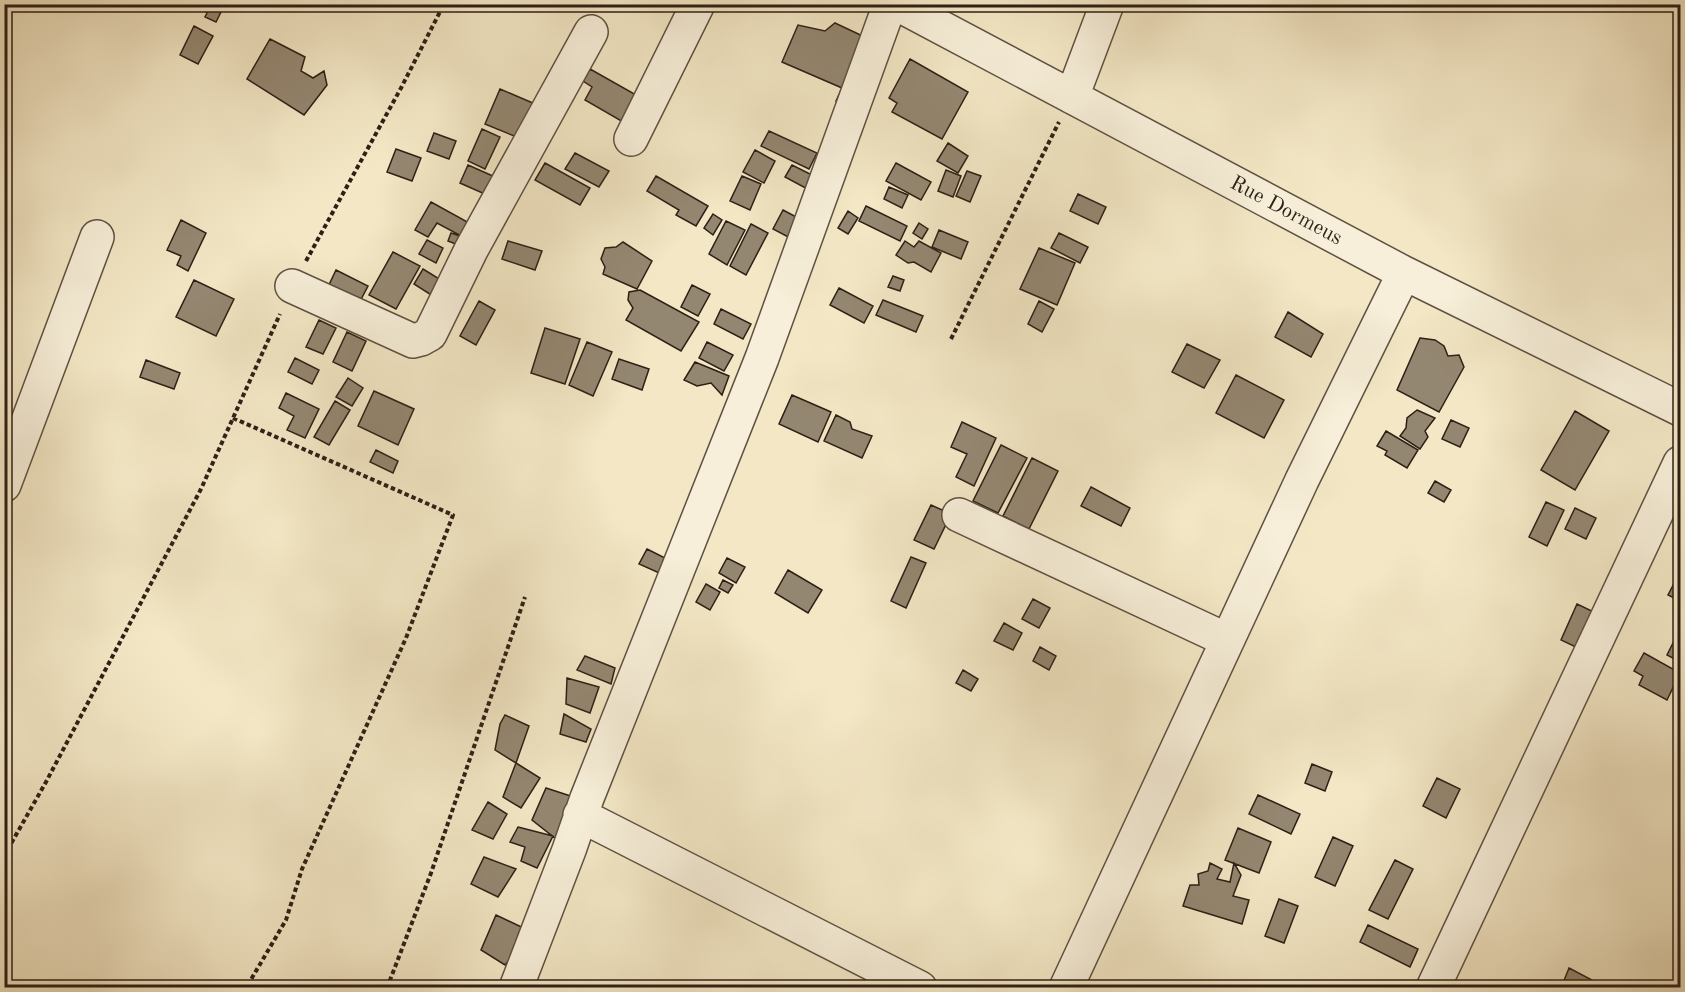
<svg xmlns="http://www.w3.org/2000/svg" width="1685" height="992" font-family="'Old Standard TT',serif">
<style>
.building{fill:#948771;stroke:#2e1f16;stroke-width:1.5}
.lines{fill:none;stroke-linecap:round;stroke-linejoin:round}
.minor-casing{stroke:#5f5142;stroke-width:36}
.path{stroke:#2e1f16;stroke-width:4;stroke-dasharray:4.5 3;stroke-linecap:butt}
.minor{stroke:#f7efd9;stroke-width:33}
.labels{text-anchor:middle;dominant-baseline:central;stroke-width:6;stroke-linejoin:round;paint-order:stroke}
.street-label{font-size:21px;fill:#2e1f16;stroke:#f7efd9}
</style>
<rect width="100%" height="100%" fill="#f3e7c5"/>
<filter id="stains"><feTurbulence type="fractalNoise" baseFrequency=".00333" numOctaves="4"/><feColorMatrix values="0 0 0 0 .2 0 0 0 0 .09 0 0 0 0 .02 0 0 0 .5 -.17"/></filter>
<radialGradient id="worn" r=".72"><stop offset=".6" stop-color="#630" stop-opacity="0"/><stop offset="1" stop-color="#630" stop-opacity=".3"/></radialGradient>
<path class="building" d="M206,4H225L216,22L205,17L207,13L203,10Z
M835,23L871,40L850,106L836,101L842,88L782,62L798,25L825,31Z
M194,26L213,36L198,64L180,55Z
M270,39L305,57L301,71L313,78L324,71L327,85L304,115L247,79Z
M910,59L968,92L942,139L892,112L897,103L889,98Z
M590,69L645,100L630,126L585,100L592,87L583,81Z
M500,89L535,104L519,138L485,124Z
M482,129L500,137L485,169L468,161Z
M769,131L817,153L809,169L761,146Z
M434,133L456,141L449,159L427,151Z
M948,143L968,156L958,173L937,161Z
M396,149L421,158L412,181L387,172Z
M755,150L775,161L764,183L743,172Z
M575,153L609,171L599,187L565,169Z
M545,163L590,188L580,205L535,180Z
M896,163L931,182L921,200L886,181Z
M468,165L495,177L487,195L460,183Z
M792,165L818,178L811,191L785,177Z
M946,170L961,176L953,197L938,191Z
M967,171L981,176L970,202L956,196Z
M656,176L708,206L696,226L676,215L679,210L647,191Z
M742,176L761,184L750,210L730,201Z
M889,187L908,195L902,208L884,199Z
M1078,194L1106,207L1098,224L1070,211Z
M431,202L471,224L463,237L437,223L428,237L415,230Z
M866,206L907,226L900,241L859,221Z
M783,210L802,220L792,239L773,229Z
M848,211L858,218L848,234L838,228Z
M713,214L722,220L713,235L704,228Z
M181,220L206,233L188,271L177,265L181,256L167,250Z
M726,221L745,230L727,265L709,254Z
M919,223L928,229L922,239L913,233Z
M751,224L768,233L746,275L730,266Z
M939,230L968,242L961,259L932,247Z
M451,233L460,236L456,244L448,241Z
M1059,233L1088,247L1080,263L1051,248Z
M427,240L443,248L436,263L419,254Z
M508,241L542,251L535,270L502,259Z
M905,241L914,247L919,241L941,253L931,272L914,262L908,263L896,255Z
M623,242L652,261L637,289L603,274L605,267L601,259L605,248L616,247Z
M1039,248L1075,263L1057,305L1020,289Z
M393,252L420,266L396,309L369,295Z
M423,269L449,285L439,300L414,284Z
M336,270L368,286L358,305L327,289Z
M893,276L904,280L900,291L888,287Z
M194,280L234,299L216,336L176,317Z
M692,285L710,294L698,316L681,307Z
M839,288L873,306L864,323L830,305Z
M640,290L699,322L681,351L626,320L633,308L628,300L629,292Z
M883,300L923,316L916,332L876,315Z
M479,301L495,310L476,345L460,336Z
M1039,301L1054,309L1042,332L1028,324Z
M721,309L751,324L743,339L714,324Z
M1288,312L1323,334L1311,357L1275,337Z
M319,320L336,328L323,354L306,347Z
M545,328L580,339L565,384L531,373Z
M347,332L366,341L352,371L333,362Z
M1420,338L1435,340L1444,346L1448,356L1459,355L1464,367L1439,412L1397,390Z
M587,342L612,352L593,396L569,385Z
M707,342L733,355L724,371L699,358Z
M1187,344L1220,360L1204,388L1172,372Z
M295,358L319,370L312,384L288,372Z
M619,359L649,369L642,390L612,379Z
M146,360L180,373L174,389L140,377Z
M695,362L729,376L722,395L711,383L697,386L684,380Z
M1236,375L1284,400L1264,438L1216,413Z
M348,378L363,388L352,406L336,397Z
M374,391L414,409L398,445L358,426Z
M286,393L319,409L305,438L287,430L294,416L279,408Z
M792,395L831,412L818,442L779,424Z
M335,401L350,410L329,445L314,437Z
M1417,410L1435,418L1425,431L1428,437L1420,449L1400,436L1406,428L1407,418Z
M1575,411L1609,431L1575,490L1541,470Z
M836,415L850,422L852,429L872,436L862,458L824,441Z
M1451,420L1469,428L1460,447L1442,439Z
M962,422L996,438L974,486L956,477L967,454L951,447Z
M1386,431L1418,450L1407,468L1385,455L1387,451L1377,446Z
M1001,445L1027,458L998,513L973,501Z
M376,450L398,461L393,473L370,462Z
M1032,458L1058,471L1029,529L1003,516Z
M1435,481L1451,490L1444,502L1428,493Z
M1091,487L1130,508L1121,526L1081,506Z
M1546,502L1564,510L1547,546L1529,537Z
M931,505L951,514L934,549L914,540Z
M1575,508L1596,518L1586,539L1565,529Z
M647,549L673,562L666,576L639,564Z
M911,557L926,563L906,608L891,601Z
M727,558L745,567L736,583L719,573Z
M788,570L822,590L808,613L775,593Z
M1679,574H1680V601L1668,595Z
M723,580L733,585L728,593L719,588Z
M706,584L720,592L710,610L696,602Z
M1033,599L1050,608L1039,628L1022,619Z
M1577,604L1596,613L1580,649L1561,640Z
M1004,623L1022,633L1013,650L994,641Z
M1677,635L1680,637V662L1667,655Z
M1040,647L1056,656L1049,670L1033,661Z
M1644,653L1680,673L1667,700L1639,685L1643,676L1634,671Z
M585,656L615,668L611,684L577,670Z
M963,670L978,679L971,691L956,683Z
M567,678L599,687L590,713L566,704Z
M564,714L591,729L586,742L560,734Z
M505,715L529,726L516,763L495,750L500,724Z
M516,763L540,778L521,808L503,797Z
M1312,764L1332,772L1325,791L1305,783Z
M1437,778L1460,789L1446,818L1423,806Z
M546,788L583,800L565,846L532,820Z
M1258,795L1300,814L1291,834L1249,814Z
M488,802L507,814L493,839L472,830Z
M518,827L553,836L537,868L521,861L525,847L510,842Z
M1238,828L1271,842L1259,873L1225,860Z
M1333,837L1353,846L1335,886L1315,877Z
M484,857L516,869L498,897L471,884Z
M1395,860L1413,869L1388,919L1369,910Z
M1210,863L1222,869L1217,879L1230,882L1234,863L1241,875L1233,896L1249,900L1242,924L1183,906L1190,885H1199L1198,874L1208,871Z
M1279,899L1298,906L1284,943L1265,936Z
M496,915L532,932L505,965L481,950Z
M1368,925L1418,949L1410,967L1360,942Z
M1569,968L1592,980L1588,988H1561Z"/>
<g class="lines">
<defs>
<path id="minor" d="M897,4L1404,273L1680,409
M1072,97L1107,4
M631,139L698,4
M292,286L413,341L421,339L430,334L471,250L591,32
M4,485L97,237
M959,515L1227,640
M580,815L920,988
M516,988L569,850L587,798L762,358L890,4
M1066,988L1302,480L1404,273
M1433,988L1680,463"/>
</defs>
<use href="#minor" class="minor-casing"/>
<path class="path" d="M306,261L401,88L444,4
M951,339L1059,122
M233,418L453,515L406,638L302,869L286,920L246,988
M4,856L46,782L201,489L280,314
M387,988L431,873L525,597"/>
<use href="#minor" class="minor"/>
</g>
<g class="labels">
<g class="street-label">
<text transform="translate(1286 211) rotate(28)">Rue Dormeus</text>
</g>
</g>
<rect width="1685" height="992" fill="none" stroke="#f3e7c5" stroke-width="24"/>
<rect x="6" y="6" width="1673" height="980" fill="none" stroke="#2e1f16" stroke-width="3"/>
<rect x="12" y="12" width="1661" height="968" fill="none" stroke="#2e1f16" stroke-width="1.5"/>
<rect width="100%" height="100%" filter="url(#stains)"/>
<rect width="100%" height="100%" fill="url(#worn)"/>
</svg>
